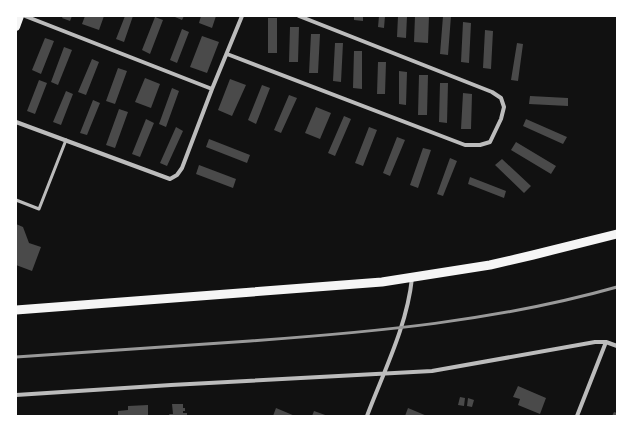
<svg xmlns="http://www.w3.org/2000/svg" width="633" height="432" font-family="Signika,sans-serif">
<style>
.building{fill:#4a4a4a}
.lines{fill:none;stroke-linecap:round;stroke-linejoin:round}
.service{stroke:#bcbcbc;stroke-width:3}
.minor{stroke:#bcbcbc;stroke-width:4}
.secondary{stroke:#f5f5f5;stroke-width:8}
.primary{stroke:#f5f5f5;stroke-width:9}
.rail{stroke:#9a9a9a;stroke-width:3}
</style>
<rect width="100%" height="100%" fill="#111"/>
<path class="building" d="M63,16H72L70,21L62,18Z
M85,16H104L99,30L82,24Z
M125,16H133L124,42L116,39Z
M175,16H184L182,20L175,17Z
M201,16H216L212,28L199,23Z
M354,16H363V21L354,20Z
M379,16H385L384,28L378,27Z
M398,16H407L406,38L397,37Z
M415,16H429L428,43L414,42Z
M443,16H451L448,55L440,54Z
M155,17L163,20L150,54L142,50Z
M268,18H277V53H268Z
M463,22L471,23L469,63L461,62Z
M290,27H299L298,62H289Z
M182,29L189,32L177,63L170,60Z
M485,30L493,31L491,69L483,68Z
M311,34H320L318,73H309Z
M202,36L219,42L207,73L190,67Z
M45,38L54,41L41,74L32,70Z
M335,43H343L341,82L333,81Z
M517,43L523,44L518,81L511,80Z
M64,47L72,50L58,85L51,82Z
M354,51H362V89L353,88Z
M92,59L99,62L86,95L78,92Z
M378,62H386L385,94H377Z
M118,68L127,71L115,104L106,101Z
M399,71L407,72L406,105L399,104Z
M419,75H428L427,115H418Z
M145,78L160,84L151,108L135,102Z
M230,79L246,85L232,116L218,110Z
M39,80L47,83L35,114L27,111Z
M440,83H448L447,123L439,122Z
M262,85L270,88L256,124L248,120Z
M172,88L179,91L166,127L159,124Z
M66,91L73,94L61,125L53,122Z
M463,93L472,94L471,129H461Z
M289,95L297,98L281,133L274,130Z
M530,96L568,98V106L529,104Z
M93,100L100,103L87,135L80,133Z
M316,107L331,113L320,139L305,133Z
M119,109L128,112L115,148L106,145Z
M344,116L351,119L335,156L328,153Z
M146,119L154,123L140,157L132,154Z
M526,119L567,137L563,144L523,126Z
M176,127L183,131L167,166L160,163Z
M369,127L377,130L363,166L355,163Z
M397,137L405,140L390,176L383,173Z
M209,139L250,155L247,163L206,147Z
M516,142L556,166L551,174L511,150Z
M423,148L431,150L418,188L410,185Z
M450,158L457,161L443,196L437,194Z
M502,159L531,186L524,193L495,165Z
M199,165L236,179L233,188L196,174Z
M470,177L506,191L504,198L468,184Z
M16,224L23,227L29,243L41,247L32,271L16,265Z
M518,386L546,398L540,414L518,405L520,399L513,397Z
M460,397L465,398L464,406L458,405Z
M468,398L474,400L472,407L467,406Z
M172,404H183V408H185V411H183V413H187V416H170L169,414H173Z
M148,405V416H118V411L128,410V406Z
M276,408L295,416H273Z
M408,408L427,416H405Z
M314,411L328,416H312Z
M614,412L617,413V416H612Z"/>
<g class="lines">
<path class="service" d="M16,200L39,209L66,140"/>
<path class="minor" d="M25,16L212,89
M227,54L465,145H480L490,142L501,119L504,107L501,98L492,92L299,16
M16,122L170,179L177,175L182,168L212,89L242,16
M16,395L171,385L432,371L595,342H606L617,346
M367,416C384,371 407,326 412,278
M577,416L606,342"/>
<path class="secondary" d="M16,27L20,16"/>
<path class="primary" d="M16,310L382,282L490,265L533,255L617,234"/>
<path class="rail" d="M16,357C94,351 172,346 250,341C374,332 497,321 617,287"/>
</g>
<rect width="633" height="432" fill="none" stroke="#ffffff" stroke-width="34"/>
</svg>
